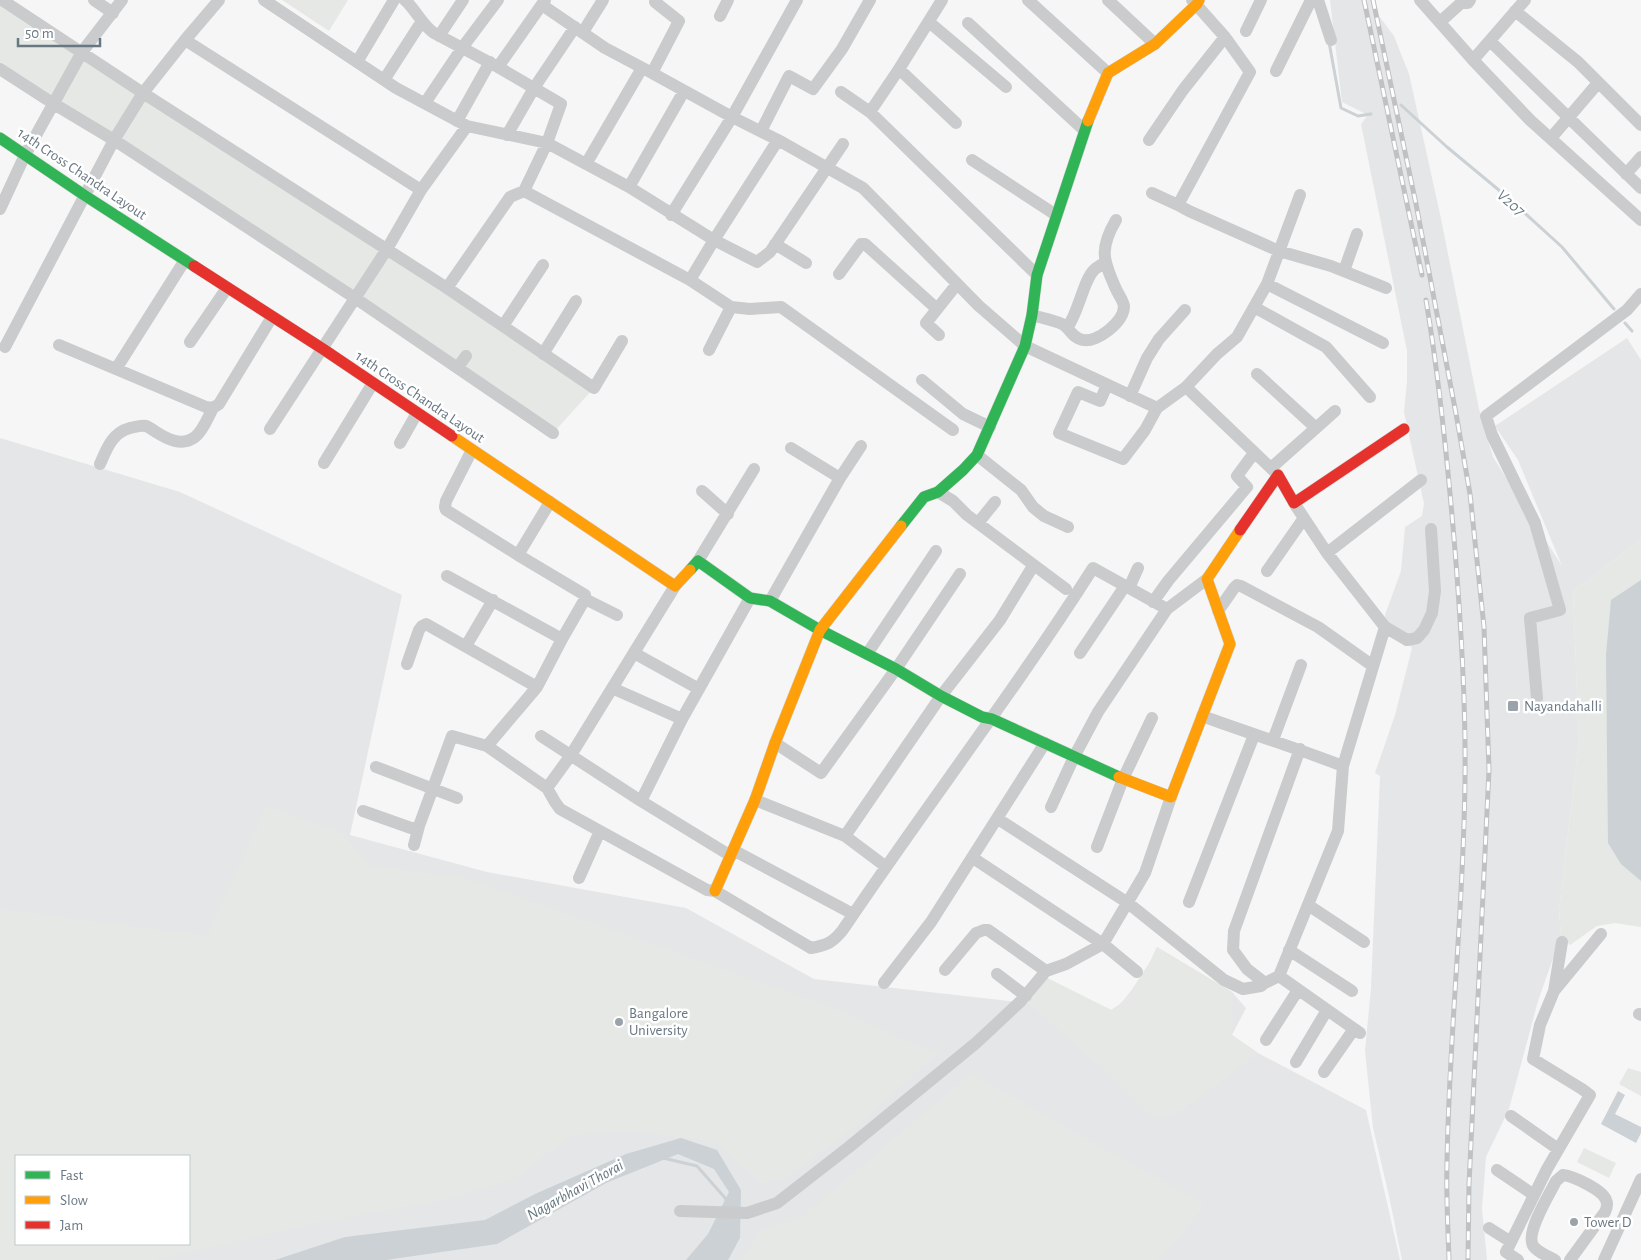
<svg xmlns="http://www.w3.org/2000/svg" width="1641" height="1260" font-family="'Alegreya Sans',sans-serif">
<style>
.built{fill:#e5e6e7;fill-rule:evenodd}
.green{fill:#e5e8e4;fill-rule:evenodd}
.water{fill:#cbd1d4}
.lines{fill:none;stroke-linecap:round;stroke-linejoin:round}
.stream{stroke:#cbd1d4;stroke-width:3}
.fast-casing{stroke:#d2d3d4;stroke-width:12}
.slow-casing{stroke:#d2d3d4;stroke-width:12}
.jam-casing{stroke:#d2d3d4;stroke-width:12}
.street{stroke:#c9cbcc;stroke-width:12}
.fast{stroke:#30b455;stroke-width:11}
.slow{stroke:#ff9f0a;stroke-width:11}
.jam{stroke:#e5322d;stroke-width:11}
.rail-casing{stroke:#c0c1c2;stroke-width:5}
.rail{stroke:#fff;stroke-width:3;stroke-dasharray:9;stroke-linecap:butt}
.poi-dot{fill:#9aa3ab;stroke:#fff;stroke-width:2}
.labels{text-anchor:middle;dominant-baseline:central;stroke-width:5;stroke-linejoin:round;paint-order:stroke}
.street-label{font-size:15px;fill:#697783;stroke:#fff}
.poi-label{font-size:15px;fill:#697783;stroke:#fff;text-anchor:start}
.water-label{font-size:16px;font-style:italic;fill:#65777f;stroke:#fff}
</style>
<rect width="100%" height="100%" fill="#f6f6f6"/>
<path class="built" d="M1330,0H1376V12L1394,36L1409,74L1440,214L1479,409L1493,457L1562,566L1518,460L1495,426L1627,338L1641,360V539L1573,592L1579,739L1559,910L1561,936L1538,1001L1509,1109L1486,1157L1482,1208L1487,1260H1402L1389,1196L1373,1128L1365,1051L1371,988L1380,776L1375,773L1395,715L1412,648L1386,620L1385,615L1401,571L1405,527L1422,516L1424,504L1404,412L1407,381V351L1361,124L1368,115L1342,102Z
M0,438L180,492L402,595L350,835L487,872L686,908L814,979L1028,1003L1047,978L1111,1010L1120,1005L1133,988L1150,962L1157,947L1232,992L1246,1008L1232,1035L1258,1053L1366,1110L1400,1260H0ZM16,1156H189V1244H16Z"/>
<path class="green" d="M0,0L594,388L553,433L0,69Z
M282,0H348L329,31Z
M1641,539V927L1615,923L1597,926L1570,945L1561,936L1559,910L1579,739L1573,592Z
M267,806L341,833L371,866L465,878L831,1007L937,1054L857,1125L788,1176L761,1184L718,1142L627,1131L572,1135L511,1180L439,1201L321,1222L170,1256L158,1260H0V909L207,936ZM16,1156H189V1244H16Z
M1157,947L1232,992V1035L1258,1053L1188,1106L1170,1116L1153,1118L1108,1072L1028,1003L1047,978L1111,1010C1133,998 1147,969 1157,947Z
M1628,1068L1641,1072V1096L1619,1084Z
M971,1074L1205,1205L1158,1260H742L760,1229L798,1220Z
M1584,1148L1616,1163L1609,1178L1577,1162Z"/>
<path class="water" d="M1641,580V881L1621,864L1608,843L1606,655L1611,600Z
M1618,1091L1625,1095L1615,1114L1641,1127V1133L1636,1143L1601,1124Z
M681,1138L717,1150L741,1190L740,1238L728,1260H686L708,1234L729,1192L714,1169L678,1154L606,1183L497,1244L386,1260H275L345,1237L485,1220L535,1194L626,1154Z"/>
<g class="lines">
<path class="stream" d="M1329,42L1341,108L1358,116L1371,114
M1401,105L1447,147L1506,196L1562,247L1614,309
M1625,323L1632,331
M663,1158L697,1166L726,1199V1201"/>
<defs>
<path id="fast" d="M0,138L84,195L194,266
M901,526L924,497L938,492L963,470L977,455L1025,346L1032,315L1037,275L1088,121
M690,570L698,561L750,598L770,601L820,630L896,669L941,696L982,717L992,719L1119,777"/>
<path id="slow" d="M1088,121L1108,73L1155,44L1197,4L1199,0
M452,436L675,586L690,570
M1119,777L1171,797L1230,644L1207,579L1240,530
M715,891L755,800L775,743L820,630L901,526"/>
<path id="jam" d="M194,266L323,349L452,436
M1240,530L1278,475L1294,503L1404,429"/>
</defs>
<use href="#fast" class="fast-casing"/>
<use href="#slow" class="slow-casing"/>
<use href="#jam" class="jam-casing"/>
<path class="street" d="M2,0L143,93L447,288L594,388L622,341
M94,0L113,13
M264,0L396,88L467,126L547,143L629,187L684,91
M405,0C416,10 422,25 434,33L498,67L561,104L547,143L524,191
M657,0L655,2L679,21L652,73L732,117L778,140L863,188L979,306L1025,346L1157,408L1186,387L1217,354L1237,337L1267,284L1300,195
M1028,0L1108,73
M1108,0L1155,44
M1192,0L1225,37L1250,72L1178,205L1189,211L1279,251L1331,266L1386,288
M1318,0L1331,40
M1420,0L1473,60L1530,120L1641,220
M542,5L605,48L652,73
M1515,11L1578,62L1641,125
M720,16L728,0
M929,22L1006,87
M1440,22L1461,3H1468L1470,0
M968,23L1084,130
M1246,31L1261,0
M583,32L603,0
M439,36L463,0
M185,40L421,190
M1490,41L1641,188
M1473,60L1525,0
M357,62L394,0
M498,67L545,0
M0,69L54,104L114,140L355,298L553,433
M899,69L956,123
M1276,71L1311,0
M384,80L422,21
M841,92L870,112L1037,275
M425,103L462,48L498,0
M870,112L899,69L942,0
M457,121L490,62
M761,131L789,76L813,89L842,49L870,0
M507,135L534,88L575,27
M1551,138L1598,83
M778,140L714,240L757,262L770,252L843,144
M1149,140L1183,90L1225,37
M972,160L1056,215
M586,164L642,68
M1626,174L1641,157
M629,187L714,240L690,280L731,307L750,309L781,307L953,430
M1152,193L1178,205
M0,209L25,155L82,52L122,0
M671,215L732,117L797,0
M775,244L806,263
M1344,271L1357,234
M839,274L861,244H865L937,309
M1267,284L1383,343
M447,288L510,197L524,191L690,280
M1254,307L1326,347L1370,397
M1032,315C1042,318 1053,320 1062,324C1070,328 1072,338 1083,340C1097,343 1124,322 1124,306C1123,300 1118,294 1116,289C1103,260 1099,249 1116,220
M503,326L543,265
M1067,328C1079,312 1083,281 1094,270C1097,267 1101,265 1104,263
M939,335L926,323L957,284
M190,342L227,288
M59,345L206,407L213,408L219,404L272,317
M5,347L114,140L143,93L185,40L219,0
M709,350L731,307
M543,354L576,301
M458,367L466,356
M116,369L185,260
M1257,374L1316,428L1271,468
M922,380L963,414L990,427
M1107,385L1100,401L1078,392L1059,433L1123,459L1145,430L1157,408
M1186,387L1276,473
M1130,396L1147,358L1159,339L1185,310
M1316,428L1335,411
M270,429L387,249L421,190L467,126
M400,443L417,413
M791,448L840,478
M472,450L446,501L445,507L446,510L518,555
M977,455L1021,490L1033,507L1044,516L1068,527
M324,463L373,383
M100,464C107,448 112,433 130,428C135,427 141,425 146,426C149,427 153,430 156,432C167,439 182,447 195,437C203,431 208,417 213,408
M702,491L728,514
M938,492L953,501L967,515L1066,589
M550,502L518,555L585,595V599L562,639
M978,523L995,502
M1327,553L1421,480
M698,561L754,469
M1267,571L1304,518
M447,576L562,639L537,687L487,746
M675,586L571,755L547,788L555,802L560,809L707,890L715,891L811,948C827,945 832,943 842,931C924,809 1014,692 1093,568L1167,609L1207,579
M1129,588L1138,568
M585,599L617,615
M770,601L840,478L861,446
M1153,602L1168,581L1247,487L1237,476L1254,453
M1218,611L1234,588L1237,585L1241,586L1318,627L1373,666
M1385,627L1407,640L1417,638L1424,630L1432,613L1435,591L1431,529
M466,646L493,600
M634,653L699,689
M1080,653L1125,586
M867,654L936,551
M407,664L419,630L422,626L426,624L537,687
M612,688L682,719
M1537,698L1530,618L1560,610L1535,523L1492,435L1486,416L1627,310L1641,294
M1202,716C1249,733 1296,748 1343,766
M541,736L641,801L731,856
M1273,740L1301,665
M775,743L821,773L896,669L960,574
M376,767L457,798
M755,800L845,836L885,866
M641,801L682,719L750,598
M1051,807L1074,757L1098,712L1167,609
M363,811L411,828H415L419,826L452,736L487,746L547,788
M998,819L1128,903L1224,980L1243,989L1261,986L1265,983L1279,976L1338,831L1343,766L1385,627L1327,553L1294,503
M845,836L941,696L1000,620L1033,566
M414,845L419,826
M1097,847L1123,779L1152,718
M733,850L853,914
M973,858L1103,944L1137,972
M579,878L600,831
M1189,902L1254,735
M1308,905L1364,942
M1289,950L1352,991
M945,970L976,933L984,930H988L1046,971L1066,964L1103,944L1145,873L1171,797
M997,974L1026,996
M1279,976L1360,1033
M884,983L931,922L1045,743
M1265,983L1247,969L1233,950L1234,931L1300,749
M1554,991L1601,934
M1639,1014L1641,1015
M1266,1040L1298,990
M1296,1062L1327,1010
M1324,1072L1354,1029
M1511,1116L1558,1149
M1497,1170L1534,1195
M680,1211L747,1213L777,1203L849,1147L976,1043L1021,1001L1046,971
M1489,1228L1511,1242
M1518,1260L1506,1252L1547,1169L1590,1095L1582,1089L1533,1059L1540,1025L1554,991L1562,942
M1555,1260C1549,1257 1540,1253 1535,1248C1522,1237 1550,1194 1556,1181L1563,1175C1573,1176 1603,1190 1606,1200C1608,1204 1607,1208 1605,1212L1570,1260
M1604,1260L1641,1179"/>
<use href="#fast" class="fast"/>
<use href="#slow" class="slow"/>
<use href="#jam" class="jam"/>
<defs>
<path id="rail" d="M1364,0L1422,275
M1373,0L1416,204L1457,419L1470,494L1484,627L1489,770L1469,1184L1468,1260
M1426,300C1440,383 1448,466 1455,550C1461,625 1466,701 1465,777C1464,906 1449,1034 1447,1163C1446,1195 1448,1228 1449,1260"/>
</defs>
<use href="#rail" class="rail-casing"/>
<use href="#rail" class="rail"/>
</g>
<g class="poi-dot">
<rect x="1507" y="700" width="12" height="12" rx="2.5"/>
<circle cx="619" cy="1022" r="5"/>
<circle cx="1574" cy="1222" r="5"/>
</g>
<g class="labels">
<g class="street-label">
<text transform="translate(82 174) rotate(34)">14th Cross Chandra Layout</text>
<text transform="translate(420 397) rotate(34)">14th Cross Chandra Layout</text>
</g>
<g class="poi-label">
<text x="1524" y="706">Nayandahalli</text>
<text x="629" y="1013">Bangalore<tspan x="629" dy="17">University</tspan></text>
<text x="1584" y="1222">Tower D</text>
</g>
<g class="water-label">
<text transform="translate(1511 203) rotate(41)">V207</text>
<text transform="translate(575 1190) rotate(-29)">Nagarbhavi Thorai</text>
</g>
</g>
<rect x="15" y="1155" width="175" height="90" fill="#ffffff" stroke="#c3c9cd"/>
<rect x="25" y="1171" width="25" height="8" fill="#30b455" stroke="#c3c9cd"/>
<text x="60" y="1180" font-size="15" fill="#697783">Fast</text>
<rect x="25" y="1196" width="25" height="8" fill="#ff9f0a" stroke="#c3c9cd"/>
<text x="60" y="1205" font-size="15" fill="#697783">Slow</text>
<rect x="25" y="1221" width="25" height="8" fill="#e5322d" stroke="#c3c9cd"/>
<text x="60" y="1230" font-size="15" fill="#697783">Jam</text>
<path d="M18 38v8h82v-8" fill="none" stroke="#697783" stroke-width="2.5"/>
<text x="25" y="38" font-size="15" fill="#697783" stroke="#ffffff" stroke-width="4" paint-order="stroke">50 m</text>
</svg>
